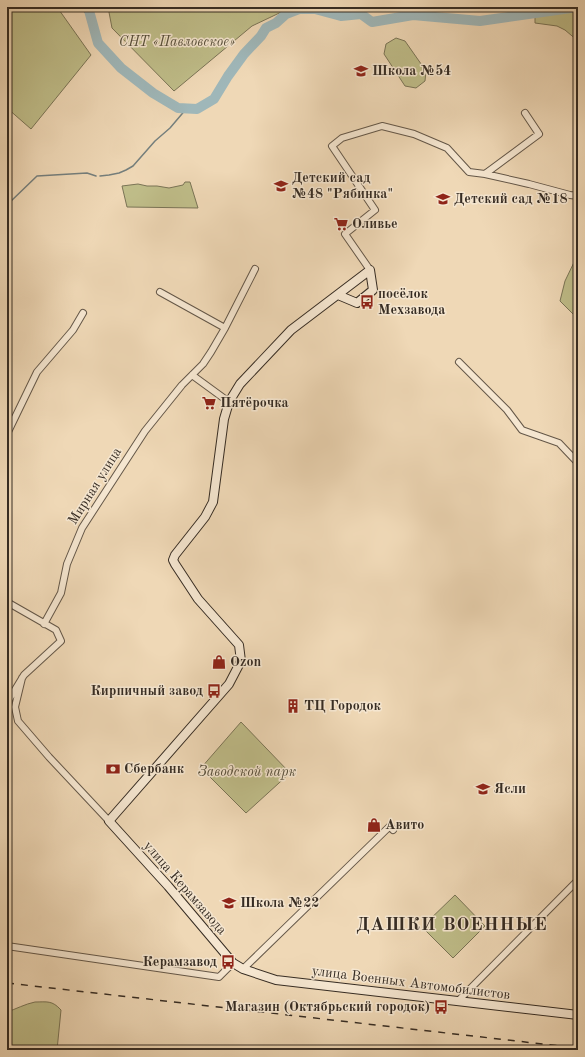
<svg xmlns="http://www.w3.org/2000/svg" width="585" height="1057" font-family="'Old Standard TT',serif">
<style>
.green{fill:#bfbd89;stroke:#7a7456}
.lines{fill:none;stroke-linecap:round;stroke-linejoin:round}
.stream{stroke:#757f7d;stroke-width:1.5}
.river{stroke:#9fb7b9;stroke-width:10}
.street-casing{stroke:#645748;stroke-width:8}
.secondary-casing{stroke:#362c23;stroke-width:10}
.street{stroke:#f5e6d0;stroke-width:6}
.secondary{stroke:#f5e6d0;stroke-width:8}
.rail{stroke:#362c23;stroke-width:1.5;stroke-dasharray:7 7;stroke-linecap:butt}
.labels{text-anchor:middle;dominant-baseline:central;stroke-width:3;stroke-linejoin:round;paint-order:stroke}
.park-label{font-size:14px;font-style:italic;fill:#58503c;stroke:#f5e6d0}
.poi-label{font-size:14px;font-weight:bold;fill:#362c23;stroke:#f5e6d0;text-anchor:start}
.street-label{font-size:14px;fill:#362c23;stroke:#f5e6d0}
.district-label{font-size:18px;font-weight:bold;letter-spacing:1px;fill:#362c23;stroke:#f5e6d0}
</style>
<rect width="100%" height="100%" fill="#efd8b6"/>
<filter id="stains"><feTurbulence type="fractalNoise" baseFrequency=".005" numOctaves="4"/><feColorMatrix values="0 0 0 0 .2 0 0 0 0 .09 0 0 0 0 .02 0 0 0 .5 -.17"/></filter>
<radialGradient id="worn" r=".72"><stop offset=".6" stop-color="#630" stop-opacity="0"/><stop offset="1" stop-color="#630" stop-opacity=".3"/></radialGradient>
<path class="green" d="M7,7H57L91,55L31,129L7,108Z
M108,7H292L252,26L174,91L112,28Z
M535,7H578V41L565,30L557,26L535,23Z
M396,38L405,41L426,71L425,81L416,88L405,86L384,54L386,44Z
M185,182H190L198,208L127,207L122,186L138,184L147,186H157L169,188L183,185Z
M578,254V319L560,301L565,281Z
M241,722L290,773L246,813L201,768Z
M455,895L485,926L453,958L422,927Z
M35,1002C47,1002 52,1000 61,1010L57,1050H7V1012C16,1009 25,1004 35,1002Z"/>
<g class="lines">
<path class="stream" d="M77,7L90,15
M100,176L109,175L119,173L126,170L133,166L155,141L170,128L187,108
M7,203H9L37,176L87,173L96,176"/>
<path class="river" d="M88,7L98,43L121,68L153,93L178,108L197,109L214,99L228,76L244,54L261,36L266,28L276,23L286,14L299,9H315L341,16L361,14L372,22L413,15L480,21L578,7"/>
<defs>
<path id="street" d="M485,174L529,184L570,195L578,196
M370,270L345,234L375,210L332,146L342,138L382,126L414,134L447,148L469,172L485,174L539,134L525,113
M160,292L225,328
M459,362L507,410L522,430L559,443L578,463
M192,375L229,402
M7,434L37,372L73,330L83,313
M7,602L56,630L61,641L24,675L7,703
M44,624L61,593L67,564L82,528L145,431L182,385L203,364L211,352L225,328L255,269
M22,678L15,707L18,721L49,757L109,821
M7,946L219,977L233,963
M243,969L390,826L393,830
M458,1001L578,880"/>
<path id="secondary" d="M338,295L357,303L373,290L370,270L291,330L240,384L229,402L224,419L213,502L205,517L175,555L173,560L175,564L198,599L239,645L241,661L229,684L109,821L168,886L233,963L243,969L276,980L578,1015"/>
</defs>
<use href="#street" class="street-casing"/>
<use href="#secondary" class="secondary-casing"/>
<use href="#street" class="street"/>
<use href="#secondary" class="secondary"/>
<path class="rail" d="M7,983L578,1048"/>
</g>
<defs>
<symbol id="school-bare" viewBox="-9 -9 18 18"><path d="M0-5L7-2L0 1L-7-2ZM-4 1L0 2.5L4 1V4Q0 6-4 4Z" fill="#8f2418" stroke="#f5e6d0" stroke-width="2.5" paint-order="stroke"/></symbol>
<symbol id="supermarket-bare" viewBox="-9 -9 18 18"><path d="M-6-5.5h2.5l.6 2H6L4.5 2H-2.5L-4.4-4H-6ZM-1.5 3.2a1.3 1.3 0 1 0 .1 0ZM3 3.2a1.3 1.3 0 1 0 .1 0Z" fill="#8f2418" stroke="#f5e6d0" stroke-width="2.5" paint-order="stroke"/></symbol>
<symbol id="bus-bare" viewBox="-9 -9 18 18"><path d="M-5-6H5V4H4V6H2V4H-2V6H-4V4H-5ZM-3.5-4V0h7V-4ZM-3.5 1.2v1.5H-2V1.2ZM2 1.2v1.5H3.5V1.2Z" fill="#8f2418" stroke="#f5e6d0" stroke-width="2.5" paint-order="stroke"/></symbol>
<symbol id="shop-bare" viewBox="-9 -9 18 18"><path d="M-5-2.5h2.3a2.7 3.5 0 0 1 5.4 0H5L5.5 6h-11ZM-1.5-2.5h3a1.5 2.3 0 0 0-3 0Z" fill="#8f2418" stroke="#f5e6d0" stroke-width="2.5" paint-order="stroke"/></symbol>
<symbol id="building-bare" viewBox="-9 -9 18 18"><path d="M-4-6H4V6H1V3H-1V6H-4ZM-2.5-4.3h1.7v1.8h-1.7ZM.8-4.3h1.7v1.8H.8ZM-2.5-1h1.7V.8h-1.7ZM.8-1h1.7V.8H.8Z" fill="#8f2418" stroke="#f5e6d0" stroke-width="2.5" paint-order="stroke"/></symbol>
<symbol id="bank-bare" viewBox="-9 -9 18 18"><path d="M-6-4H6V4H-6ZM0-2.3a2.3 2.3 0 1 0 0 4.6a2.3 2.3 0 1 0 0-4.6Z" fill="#8f2418" stroke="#f5e6d0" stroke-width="2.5" paint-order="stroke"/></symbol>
</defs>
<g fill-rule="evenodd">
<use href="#school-bare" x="351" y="61" width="20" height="20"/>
<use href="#school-bare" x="271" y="176" width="20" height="20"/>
<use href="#school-bare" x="433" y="189" width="20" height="20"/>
<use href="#supermarket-bare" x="331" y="214" width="20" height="20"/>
<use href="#bus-bare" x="357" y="292" width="20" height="20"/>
<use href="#supermarket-bare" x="199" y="393" width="20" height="20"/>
<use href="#shop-bare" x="209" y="652" width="20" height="20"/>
<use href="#bus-bare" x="204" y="681" width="20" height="20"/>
<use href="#building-bare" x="283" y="696" width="20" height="20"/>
<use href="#bank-bare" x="103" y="759" width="20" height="20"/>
<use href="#school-bare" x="473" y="779" width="20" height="20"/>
<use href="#shop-bare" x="364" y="815" width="20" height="20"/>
<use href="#school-bare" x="219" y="893" width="20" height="20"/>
<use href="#bus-bare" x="218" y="952" width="20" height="20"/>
<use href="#bus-bare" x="431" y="997" width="20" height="20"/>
</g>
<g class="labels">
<g class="park-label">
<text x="177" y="42">СНТ «Павловское»</text>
<text x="247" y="772">Заводской парк</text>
</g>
<g class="poi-label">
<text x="372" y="71">Школа №54</text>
<text x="292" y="178">Детский сад<tspan x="292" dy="16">№48 "Рябинка"</tspan></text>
<text x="454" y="199">Детский сад №18</text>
<text x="352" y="224">Оливье</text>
<text x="378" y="294">посёлок<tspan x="378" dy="16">Мехзавода</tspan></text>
<text x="220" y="403">Пятёрочка</text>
<text x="230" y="662">Ozon</text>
<text x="203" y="691" text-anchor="end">Кирпичный завод</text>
<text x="304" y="706">ТЦ Городок</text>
<text x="124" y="769">Сбербанк</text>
<text x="494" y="789">Ясли</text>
<text x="385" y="825">Авито</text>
<text x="240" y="903">Школа №22</text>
<text x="217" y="962" text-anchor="end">Керамзавод</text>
<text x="430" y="1007" text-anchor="end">Магазин (Октябрьский городок)</text>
</g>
<g class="street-label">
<text transform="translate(95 486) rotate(-58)">Мирная улица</text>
<text transform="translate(185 888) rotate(49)">улица Керамзавода</text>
<text transform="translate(411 983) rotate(7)">улица Военных Автомобилистов</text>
</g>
<g class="district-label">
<text x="452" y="925">ДАШКИ ВОЕННЫЕ</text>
</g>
</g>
<rect width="585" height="1057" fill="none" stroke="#efd8b6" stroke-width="24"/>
<rect x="8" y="8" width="569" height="1041" fill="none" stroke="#362c23" stroke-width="2"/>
<rect x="12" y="12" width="561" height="1033" fill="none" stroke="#362c23"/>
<rect width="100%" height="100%" filter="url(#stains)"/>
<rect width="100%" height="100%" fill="url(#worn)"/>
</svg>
